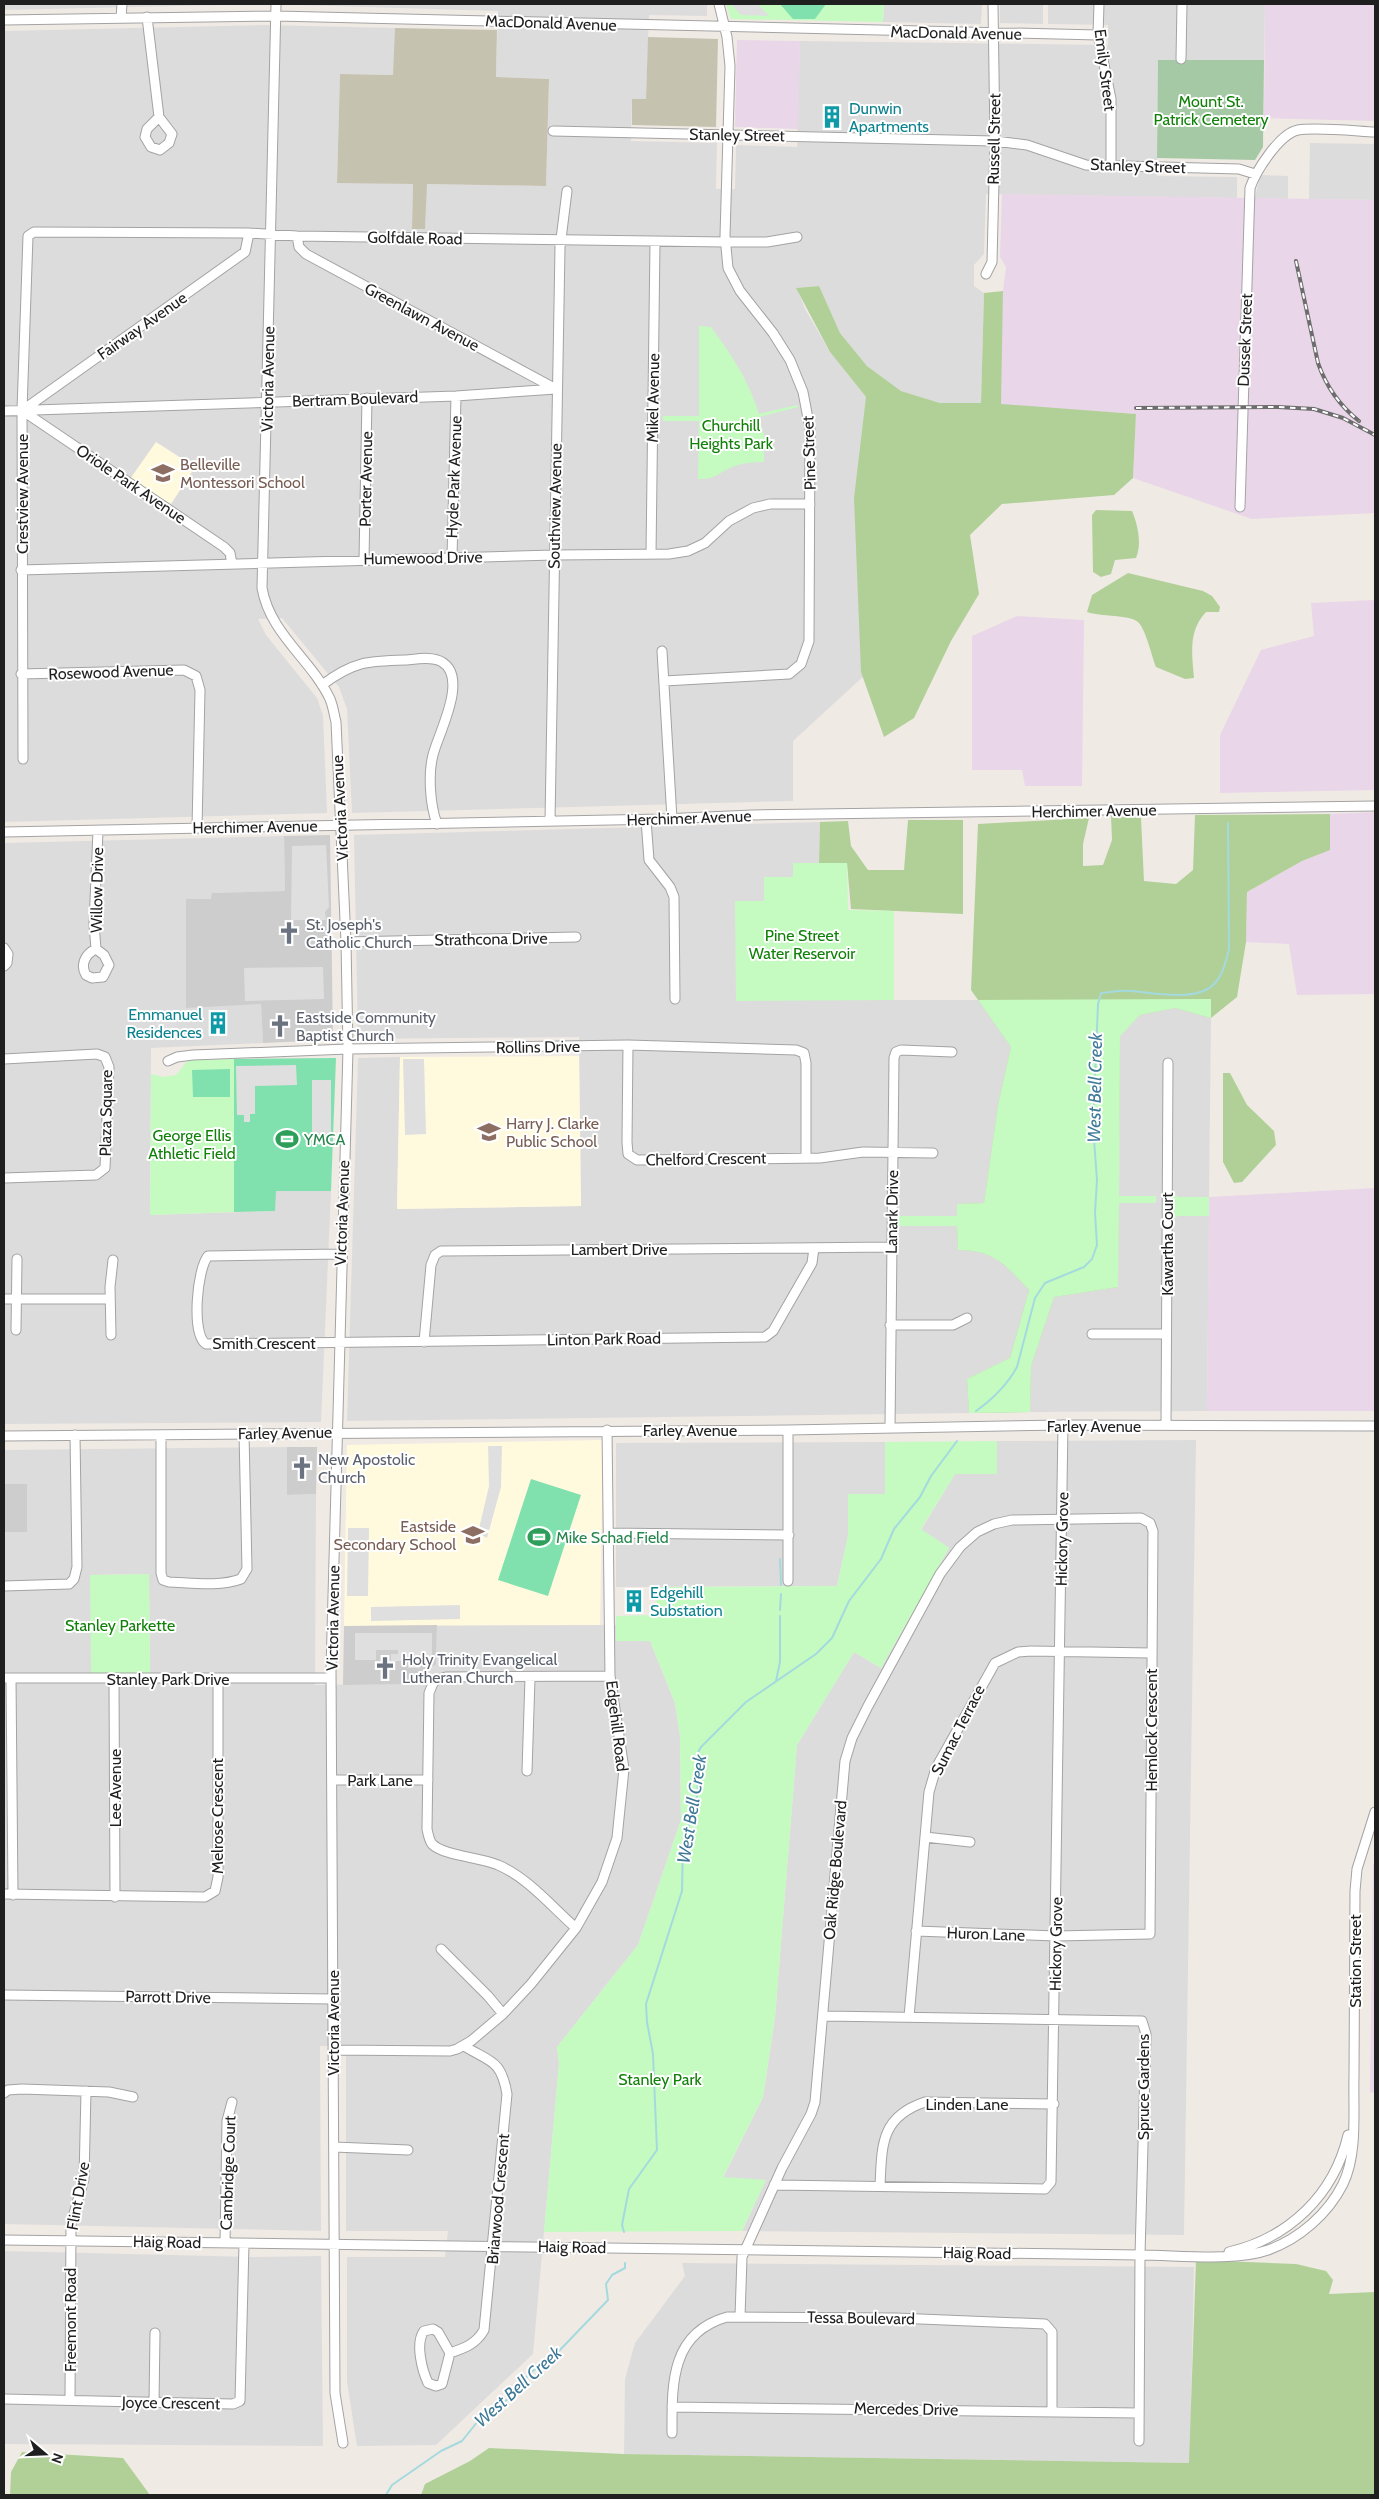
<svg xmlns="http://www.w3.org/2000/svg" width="1379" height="2499" font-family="Cabin,sans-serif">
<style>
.residential{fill:#dddcdc;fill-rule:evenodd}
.industrial{fill:#e9d6e8}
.education{fill:#fffade}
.religious{fill:#cdcdcd}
.construction{fill:#c5c2b0}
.forest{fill:#b1d098}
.cemetery{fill:#a5c9a5}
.park{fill:#c5fbc1}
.pitch{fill:#81e1ae}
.parking{fill:#dfdfdf}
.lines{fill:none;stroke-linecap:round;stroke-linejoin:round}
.stream{stroke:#a4dade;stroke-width:2}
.minor-casing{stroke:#a3a3a3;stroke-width:11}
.minor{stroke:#fff;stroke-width:9}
.rail-casing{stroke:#6d6d6d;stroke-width:4}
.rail{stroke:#fff;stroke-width:2;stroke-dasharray:5.5;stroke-linecap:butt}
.labels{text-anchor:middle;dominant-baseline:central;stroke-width:4;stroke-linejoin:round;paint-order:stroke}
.street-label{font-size:16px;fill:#1f1f1f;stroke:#fff}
.park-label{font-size:16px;fill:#108009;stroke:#fff}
.culture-label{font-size:16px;fill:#0d838f;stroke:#fff;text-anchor:start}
.education-label{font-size:16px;fill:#785e54;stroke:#fff;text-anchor:start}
.worship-label{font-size:16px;fill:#5b616d;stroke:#fff;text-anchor:start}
.leisure-label{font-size:16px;fill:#27864d;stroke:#fff;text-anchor:start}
.water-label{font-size:18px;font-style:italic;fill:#407a99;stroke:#fff}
</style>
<rect width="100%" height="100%" fill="#f0eae5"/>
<path class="residential" d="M4,4H707V16L649,15L646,100H632L631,141L717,143L716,189H735L736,145L797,147L800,41L1108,45V25L1048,24V4H1265L1264,60H1158L1157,176L1237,177V198L986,194L984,254L974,265V286L984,293L981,403H940L901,391L867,366L840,333L818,286L797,288L805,309L830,352L866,397L865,675L793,741V801L352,813L347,709L339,687L282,618L258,619L266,635L317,698L323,715L327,813L4,822V31L265,25L395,28L394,75L340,74L337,182L413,184L412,229L425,228L426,184L546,186L549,79L496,77L498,11L266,4L4,10Z
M884,4H982L981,24L883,22Z
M1000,4H1043V24L1000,23Z
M1310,143L1375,144V200L1309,199Z
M1260,175L1288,176V199L1255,198Z
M820,822L819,863H793V877L764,901L736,1000H978L1011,1047L998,1105L984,1203L957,1204V1216H898V1226H957L958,1250L981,1251L1005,1265L1030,1290L1010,1358L967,1379L969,1413L347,1421L358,1058L400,1057L397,1209L581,1206L579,1037L358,1039L354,835Z
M284,836L285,891L212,893V899L261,1004L263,1043L151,1048L150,1215L275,1211V1191H331L321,1422L4,1424V843Z
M1175,1008L1211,1018L1209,1197H1178L1172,1193L1178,1216H1209L1207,1411L1030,1412L1031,1366L1054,1297L1118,1287L1119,1203L1156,1202V1196H1119L1120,1035L1140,1015Z
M1196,1440L1184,2235L742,2231L766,2180L723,2178L763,2097L775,2017L797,1745L854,1652L881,1668L949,1548L921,1530L955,1474L997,1473V1441Z
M885,1442V1494L848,1536L837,1586L616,1587V1443Z
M287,1447V1495L316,1494L315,1685L418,1684L422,1675L428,1668L436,1665L437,1625H616V1641H650L675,1703L680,1736L681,1820L638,1945L557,2047L559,2064L533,2354L436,2445L357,2446L347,2382V2257H445L448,2231H346V2046H320L321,2231L4,2224V1532L27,1531V1484H4V1450ZM149,1574L150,1673L90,1575Z
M4,2251L254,2257L321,2256L323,2446L4,2444Z
M682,2263L1194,2267L1190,2463L624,2454L625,2379L635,2343L685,2276Z"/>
<path class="industrial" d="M1265,4H1375V121L1264,118Z
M737,40L800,41L798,129L735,127Z
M1002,194L1375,200V513L1252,519L1133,478L1136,414L1000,405L1003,291L1006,267L1000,257Z
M1375,600V790L1220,793V735L1261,650L1314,636L1311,603Z
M1017,616L1084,620L1082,786H1025L1022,770H972V636Z
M1375,812V994L1297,995L1289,944L1246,942L1247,892L1302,861L1329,850L1330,814Z
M1375,1188V1411H1207L1209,1197Z
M1375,1858V2092L1370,2093L1373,1866Z"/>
<path class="education" d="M156,442L195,467L171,504L130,479Z
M579,1056L581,1206L397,1209L400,1057Z
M603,1440L600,1625L344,1626L347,1445Z"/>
<path class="religious" d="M330,835L333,1040L263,1043L261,1004L186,1008V899H211L212,893L285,891L284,836Z
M287,1447H317L316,1494L287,1495Z
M4,1484H27V1532H4Z
M437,1625L436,1665L428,1668L422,1675L419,1684L343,1685L344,1626Z"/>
<path class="construction" d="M395,28L497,30L496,77L549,79L546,186L427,184L425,229H412L413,184L337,183L340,74L393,75Z
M648,37L718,39L716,127L632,125V99H646Z"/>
<path class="forest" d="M819,286L840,333L867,366L901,391L940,403H981L984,293L1003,291L1001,404L1136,414L1133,478L1114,495L1002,504L970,535L979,594L951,641L914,718L884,737L861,672L854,498L866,397L830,352L796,288Z
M1096,510L1132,511C1138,525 1142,544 1136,558L1115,560L1111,574L1101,577L1093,572L1092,515Z
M1128,573L1203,591L1212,596L1220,607L1219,612H1206C1188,631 1192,654 1194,678L1185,679L1156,667C1152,657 1146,631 1139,623C1132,614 1099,617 1087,612L1092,595Z
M1330,814V850L1302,861L1247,892L1246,942L1237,997L1211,1018L1175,1008L1140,1015L1120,1035L1118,1287L1054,1297L1031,1366L1030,1412L969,1413L967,1379L1010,1358L1029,1290C1004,1264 996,1251 958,1250L957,1226H898V1216H957V1204L984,1203L998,1105L1011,1047L971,990L978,824L1089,818L1083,844V866L1103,865L1112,840L1111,816L1141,818L1144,881L1176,884L1193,870L1195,815Z
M908,820H963V914L851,909L847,863H819L820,822L848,821L851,846L868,870H904Z
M1223,1073H1230L1247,1105L1274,1131L1276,1145L1242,1182L1234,1183L1223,1162Z
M1196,2260L1296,2264L1326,2271L1333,2280L1329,2294L1375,2292V2495H421L425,2484L470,2461L489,2448L624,2454L1189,2463Z
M22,2452L123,2458L150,2495H10L11,2472Z"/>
<path class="cemetery" d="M1158,60H1264L1263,147L1255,160L1157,158Z"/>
<path class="park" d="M726,4H884L883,22L731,19Z
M699,326L711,327C731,354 749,381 759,414L797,405L798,407L759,417L764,435V462C752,462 739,463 728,469C714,476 714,479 698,479L699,421H663V416H699Z
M793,863H847L848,910L894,911V1000L736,1001L735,901H764V877H793Z
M1211,999V1018L1175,1008L1140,1015L1120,1036L1119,1196H1156L1155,1203H1119L1118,1287L1054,1297L1031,1366L1030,1412L969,1413L967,1379L1010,1358L1029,1290C1004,1264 996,1251 958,1250L957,1226H898V1216H957V1204L984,1203L998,1105L1011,1047L978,1000Z
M234,1059V1212L150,1215L151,1074L163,1077L176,1075L188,1060Z
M1172,1193L1178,1197H1209V1216H1178L1172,1220Z
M997,1441V1474H955L921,1529L949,1548L881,1668L854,1652L797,1745L775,2017L763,2097L723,2177L766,2180L742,2231L544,2232L559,2064L557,2047L638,1945L681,1820L680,1736L675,1703L650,1641H616V1616L656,1615L657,1587L837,1586L848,1536V1494H885V1442Z
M149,1574L150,1673L91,1674L90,1575Z"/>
<path class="pitch" d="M780,4H826L815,19H793Z
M336,1058L331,1191H276L275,1211L234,1212V1059Z
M230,1069V1097H193L192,1070Z
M531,1479L581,1495L548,1596L498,1580Z"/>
<path class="parking" d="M731,4H758L769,16L741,15Z
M326,845L329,907L325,912L326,920H291L292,846Z
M323,967L324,999L245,1001L244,968Z
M158,1011L177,1013L174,1040L155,1039Z
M403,1059H424L426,1134L405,1135Z
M296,1065L297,1085L255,1086V1114H250V1122H244V1115H237L236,1066Z
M312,1080H331V1134H312Z
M488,1446H502L501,1487L487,1538L478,1533L489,1486Z
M348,1528H369L368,1596H347Z
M460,1605V1619L371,1621V1607Z
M355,1633H432V1662H420V1668H408V1661H391V1654H398V1650H376V1660H355Z"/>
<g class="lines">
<path class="stream" d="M976,1411C993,1399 1007,1385 1017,1367L1035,1298L1045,1283L1084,1267L1092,1259L1097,1245L1095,1213L1097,1180L1093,1126L1098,1004L1101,993C1111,992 1122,990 1132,991C1153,993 1198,1002 1214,984C1223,975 1226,961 1229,949L1228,823
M780,1559L781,1585
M780,1610L781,1594
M776,1681L780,1662V1616
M624,2232L622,2225L629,2189L657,2150L653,2054L647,2022L646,2004L682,1891L683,1847L698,1793L696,1756L701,1747L746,1702L816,1654L832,1638L849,1601L881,1559L894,1529L920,1497L931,1476L957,1441
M386,2495L392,2485L441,2451L462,2441L478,2421L508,2399L530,2373L557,2353L608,2300L606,2284L612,2275L625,2268V2263"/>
<defs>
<path id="minor" d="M276,4L262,588C270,634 311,659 330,699C333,706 334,714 336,722L346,942L348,1049L331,1669L335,2393L343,2443
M1099,4L1098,35L1111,99V166
M147,17L159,117L147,129L145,137L151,147L160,150L169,143L172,134L159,117
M121,18L122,4
M4,20L276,16L1098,35
M1181,59L1182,4
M553,131L995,141L1027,145L1086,165L1239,169L1255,174
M297,236L299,247L306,254L556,389
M986,274L992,262L995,141L993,4
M23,410L245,252L249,233
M4,411L456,396L556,389
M23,411L224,547L230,553L232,564
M1240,507L1250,188C1256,171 1279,134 1298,130C1316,127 1355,131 1375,132
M651,554L655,242
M452,558L456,396
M364,560L367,398
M21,570L554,555L669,554L688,551L705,543L729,521L753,508L770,504H810
M662,651L672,819
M21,674L184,670L196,676L200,690L197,828
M664,681L789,674L801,664L809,641L810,429L803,392L790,360L773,333L740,291L728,268L725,236L730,66L727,37L719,4
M322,685C354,661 368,661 407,660C417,659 433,656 442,662C469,678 438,734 433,755C428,774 430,805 437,824
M23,759L22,410L28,236L34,232L249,233L297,236L726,242H767L797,237
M646,820L649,860L670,887L674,897L675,999
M550,821L560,247L567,191
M4,832L662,819L752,815L1375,806
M346,942L576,937
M4,948L8,954L7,963L4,966
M96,949L104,955L109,965L103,977L92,978L86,975C80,965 85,954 96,949L94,924L98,831
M628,1045L627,1142L628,1154L637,1160L820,1158L863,1152L933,1153
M4,1059L97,1054L105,1057L109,1067L105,1168L96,1175L4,1178
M168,1061L177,1057L193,1055L348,1049L628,1045L796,1050L804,1053L806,1063V1158
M341,1254L208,1256C197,1269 191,1334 206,1344L765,1337L773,1331L812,1263L814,1248
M4,1299H110
M890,1325H953L967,1318
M16,1330L17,1259
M1092,1334H1166
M111,1335L110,1287L113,1260
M424,1342L431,1265L435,1255L441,1251L892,1247
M1166,1425L1168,1063
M890,1428L894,1058L896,1052L901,1050L952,1052
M788,1430V1581
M161,1435V1573L163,1580L169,1582C193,1583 219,1587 241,1579L247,1569L244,1433
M4,1436L788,1430L1063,1425L1375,1426
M608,1533L789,1535
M4,1586L69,1584L74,1579L77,1567L75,1435
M4,1678H331
M11,1678L13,1895
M114,1679L115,1897
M527,1771L530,1678
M333,1780H428
M925,1837L970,1842
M4,1894L205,1897L215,1891L218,1877V1678
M576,1928C552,1907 527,1877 498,1865C480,1857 444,1856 432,1844C429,1840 428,1834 427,1829L429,1693L434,1681L446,1677L610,1676
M441,1949L488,1996L503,2014
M4,1995L333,1999
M824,2016L1142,2021L1146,2034L1140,2255L1139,2441
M909,2017L929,1792L936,1768L995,1663L1018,1652L1031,1651L1151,1653
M333,2050L450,2051L457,2049L471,2041L503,2014L531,1984L576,1928L602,1882L617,1838L624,1769L610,1676L607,1430
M4,2093L8,2090L22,2089L109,2092L133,2097
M334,2147L408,2150
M774,2185L1045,2189L1051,2182L1063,1425
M880,2186C882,2146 880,2117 925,2102L1054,2104
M4,2240L1140,2255C1177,2255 1234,2262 1268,2250C1299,2239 1328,2214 1343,2184C1358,2153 1353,2110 1354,2076C1354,2014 1355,1953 1355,1891L1357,1869L1375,1812
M225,2243L227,2121L232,2102
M1229,2252C1289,2238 1334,2195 1348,2135
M740,2317L742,2257L782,2168L811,2114L815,2102L845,1761L852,1738L868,1706L940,1574L960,1547L977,1532L994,1524L1012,1520L1141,1518L1150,1523L1153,1531L1150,1934L1056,1936L916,1931
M433,2329L438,2332L450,2353L442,2384L436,2386L428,2383C422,2370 415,2343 424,2331Z
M450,2353C465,2348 476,2344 484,2330L507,2094C501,2059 490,2062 464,2046
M4,2399L233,2404L240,2401L244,2244
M70,2400L71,2224L84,2179L86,2091
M154,2403L155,2333
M672,2407L1139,2413
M672,2433C672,2385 670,2333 727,2317L896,2318L1045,2324L1052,2332V2411"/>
</defs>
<use href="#minor" class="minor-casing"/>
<use href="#minor" class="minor"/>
<defs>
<path id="rail" d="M1296,261L1318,363C1326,386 1340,406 1359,421
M1136,408L1278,407L1314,409L1343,418L1375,435"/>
</defs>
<use href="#rail" class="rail-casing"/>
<use href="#rail" class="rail"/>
</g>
<defs>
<symbol id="building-bare" viewBox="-9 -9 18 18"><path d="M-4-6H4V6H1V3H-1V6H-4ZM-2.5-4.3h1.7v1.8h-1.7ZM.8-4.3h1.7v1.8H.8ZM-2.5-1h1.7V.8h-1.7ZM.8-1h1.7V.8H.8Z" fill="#0f9aa8" stroke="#fff" stroke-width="2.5" paint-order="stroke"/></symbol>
<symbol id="school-bare" viewBox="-9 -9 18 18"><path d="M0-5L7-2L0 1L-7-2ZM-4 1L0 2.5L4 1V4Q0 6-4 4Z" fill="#8d6e63" stroke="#fff" stroke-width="2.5" paint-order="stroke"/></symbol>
<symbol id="church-bare" viewBox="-9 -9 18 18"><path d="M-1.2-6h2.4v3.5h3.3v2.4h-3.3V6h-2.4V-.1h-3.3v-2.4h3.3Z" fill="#6b7280" stroke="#fff" stroke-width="2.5" paint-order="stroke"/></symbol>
<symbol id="stadium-bare" viewBox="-9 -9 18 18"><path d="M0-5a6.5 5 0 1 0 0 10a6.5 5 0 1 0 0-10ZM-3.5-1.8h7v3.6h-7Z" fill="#2e9e5b" stroke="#fff" stroke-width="2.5" paint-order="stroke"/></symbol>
</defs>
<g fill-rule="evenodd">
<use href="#building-bare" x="816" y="101" width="32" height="32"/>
<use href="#school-bare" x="147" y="457" width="32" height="32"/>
<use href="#church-bare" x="273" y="917" width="32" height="32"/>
<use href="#building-bare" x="202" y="1007" width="32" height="32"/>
<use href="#church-bare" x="264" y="1010" width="32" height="32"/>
<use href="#school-bare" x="473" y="1116" width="32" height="32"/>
<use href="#stadium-bare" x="271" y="1123" width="32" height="32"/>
<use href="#church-bare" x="286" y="1452" width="32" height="32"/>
<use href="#school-bare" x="457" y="1519" width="32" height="32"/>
<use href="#stadium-bare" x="523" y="1521" width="32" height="32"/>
<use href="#building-bare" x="618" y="1585" width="32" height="32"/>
<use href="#church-bare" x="369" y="1652" width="32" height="32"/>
</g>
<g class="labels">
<g class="street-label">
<text transform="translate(551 23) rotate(2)">MacDonald Avenue</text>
<text transform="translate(956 33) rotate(1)">MacDonald Avenue</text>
<text transform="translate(1105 70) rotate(83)">Emily Street</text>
<text transform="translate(737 135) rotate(1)">Stanley Street</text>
<text transform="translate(994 139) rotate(-89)">Russell Street</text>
<text transform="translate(1138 166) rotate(2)">Stanley Street</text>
<text transform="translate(415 238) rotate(1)">Golfdale Road</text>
<text transform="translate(422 317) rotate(28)">Greenlawn Avenue</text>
<text transform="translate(142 326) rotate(-35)">Fairway Avenue</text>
<text transform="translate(1245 340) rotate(-88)">Dussek Street</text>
<text transform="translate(268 379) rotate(-89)">Victoria Avenue</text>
<text transform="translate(653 398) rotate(-89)">Mikel Avenue</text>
<text transform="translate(355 399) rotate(-2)">Bertram Boulevard</text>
<text transform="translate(809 453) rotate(-92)">Pine Street</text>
<text transform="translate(454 477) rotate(-88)">Hyde Park Avenue</text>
<text transform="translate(366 479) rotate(-89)">Porter Avenue</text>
<text transform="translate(131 484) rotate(34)">Oriole Park Avenue</text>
<text transform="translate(22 494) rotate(-90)">Crestview Avenue</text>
<text transform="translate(555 506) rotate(-89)">Southview Avenue</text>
<text transform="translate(423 558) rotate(-1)">Humewood Drive</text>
<text transform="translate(111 672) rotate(-2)">Rosewood Avenue</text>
<text transform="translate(340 808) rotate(-93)">Victoria Avenue</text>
<text transform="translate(1094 811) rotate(-1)">Herchimer Avenue</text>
<text transform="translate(689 818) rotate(-2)">Herchimer Avenue</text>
<text transform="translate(255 827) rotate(-1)">Herchimer Avenue</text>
<text transform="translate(97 890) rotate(-89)">Willow Drive</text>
<text transform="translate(491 939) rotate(-1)">Strathcona Drive</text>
<text transform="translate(538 1047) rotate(-1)">Rollins Drive</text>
<text transform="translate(106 1113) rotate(-89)">Plaza Square</text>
<text transform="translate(706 1159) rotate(-1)">Chelford Crescent</text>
<text transform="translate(892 1212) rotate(-89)">Lanark Drive</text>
<text transform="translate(342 1213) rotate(-88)">Victoria Avenue</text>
<text transform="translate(1167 1244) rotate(-90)">Kawartha Court</text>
<text x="619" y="1249">Lambert Drive</text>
<text transform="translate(604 1339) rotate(-1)">Linton Park Road</text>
<text x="264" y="1343">Smith Crescent</text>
<text x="1094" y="1426">Farley Avenue</text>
<text x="690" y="1430">Farley Avenue</text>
<text transform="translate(285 1433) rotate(-1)">Farley Avenue</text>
<text transform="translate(1062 1539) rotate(-89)">Hickory Grove</text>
<text transform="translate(333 1618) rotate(-89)">Victoria Avenue</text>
<text x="168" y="1679">Stanley Park Drive</text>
<text transform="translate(617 1726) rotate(83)">Edgehill Road</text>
<text transform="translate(958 1730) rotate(-63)">Sumac Terrace</text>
<text transform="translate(1151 1730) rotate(-90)">Hemlock Crescent</text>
<text x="380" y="1780">Park Lane</text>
<text transform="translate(115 1788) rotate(-90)">Lee Avenue</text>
<text transform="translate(217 1816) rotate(-90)">Melrose Crescent</text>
<text transform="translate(835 1870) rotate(-85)">Oak Ridge Boulevard</text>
<text transform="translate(986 1934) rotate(2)">Huron Lane</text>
<text transform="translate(1056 1944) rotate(-89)">Hickory Grove</text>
<text transform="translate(1355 1961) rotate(-90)">Station Street</text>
<text transform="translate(168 1997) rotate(1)">Parrott Drive</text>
<text transform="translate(333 2023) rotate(-90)">Victoria Avenue</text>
<text transform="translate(1143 2087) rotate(-90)">Spruce Gardens</text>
<text x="967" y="2104">Linden Lane</text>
<text transform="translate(228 2173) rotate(-88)">Cambridge Court</text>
<text transform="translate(78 2196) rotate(-80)">Flint Drive</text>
<text transform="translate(498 2199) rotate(-85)">Briarwood Crescent</text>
<text transform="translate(167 2242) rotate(1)">Haig Road</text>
<text transform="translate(572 2247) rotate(1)">Haig Road</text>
<text transform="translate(977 2253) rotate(1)">Haig Road</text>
<text transform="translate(861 2318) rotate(1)">Tessa Boulevard</text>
<text transform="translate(70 2320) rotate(-90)">Freemont Road</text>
<text transform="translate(171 2403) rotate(1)">Joyce Crescent</text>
<text transform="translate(906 2409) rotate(1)">Mercedes Drive</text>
</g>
<g class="park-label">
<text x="1211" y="101">Mount St.<tspan x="1211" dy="18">Patrick Cemetery</tspan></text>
<text x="731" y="425">Churchill<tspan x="731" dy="18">Heights Park</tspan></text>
<text x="802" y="935">Pine Street<tspan x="802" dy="18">Water Reservoir</tspan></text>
<text x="192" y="1135">George Ellis<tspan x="192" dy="18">Athletic Field</tspan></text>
<text x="120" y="1625">Stanley Parkette</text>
<text x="660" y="2079">Stanley Park</text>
</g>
<g class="culture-label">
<text x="849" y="108">Dunwin<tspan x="849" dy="18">Apartments</tspan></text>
<text x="202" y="1014" text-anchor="end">Emmanuel<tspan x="202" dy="18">Residences</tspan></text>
<text x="650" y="1592">Edgehill<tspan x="650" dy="18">Substation</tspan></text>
</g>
<g class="education-label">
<text x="180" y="464">Belleville<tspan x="180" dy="18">Montessori School</tspan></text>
<text x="506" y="1123">Harry J. Clarke<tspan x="506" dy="18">Public School</tspan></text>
<text x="456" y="1526" text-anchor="end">Eastside<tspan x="456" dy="18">Secondary School</tspan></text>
</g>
<g class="worship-label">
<text x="306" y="924">St. Joseph's<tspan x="306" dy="18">Catholic Church</tspan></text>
<text x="296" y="1017">Eastside Community<tspan x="296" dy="18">Baptist Church</tspan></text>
<text x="318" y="1459">New Apostolic<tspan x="318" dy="18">Church</tspan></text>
<text x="402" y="1659">Holy Trinity Evangelical<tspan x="402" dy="18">Lutheran Church</tspan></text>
</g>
<g class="leisure-label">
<text x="304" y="1139">YMCA</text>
<text x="556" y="1537">Mike Schad Field</text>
</g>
<g class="water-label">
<text transform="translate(1095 1088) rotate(-89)">West Bell Creek</text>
<text transform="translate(692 1809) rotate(-81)">West Bell Creek</text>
<text transform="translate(518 2387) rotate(-42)">West Bell Creek</text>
</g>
</g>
<rect width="1379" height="2499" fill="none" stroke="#1f1f1f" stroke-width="10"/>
<g transform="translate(45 2454) rotate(109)" stroke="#ffffff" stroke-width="4" paint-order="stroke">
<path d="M0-4L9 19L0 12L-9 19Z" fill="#1f1f1f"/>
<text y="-8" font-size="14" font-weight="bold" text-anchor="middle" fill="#1f1f1f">N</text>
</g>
</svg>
